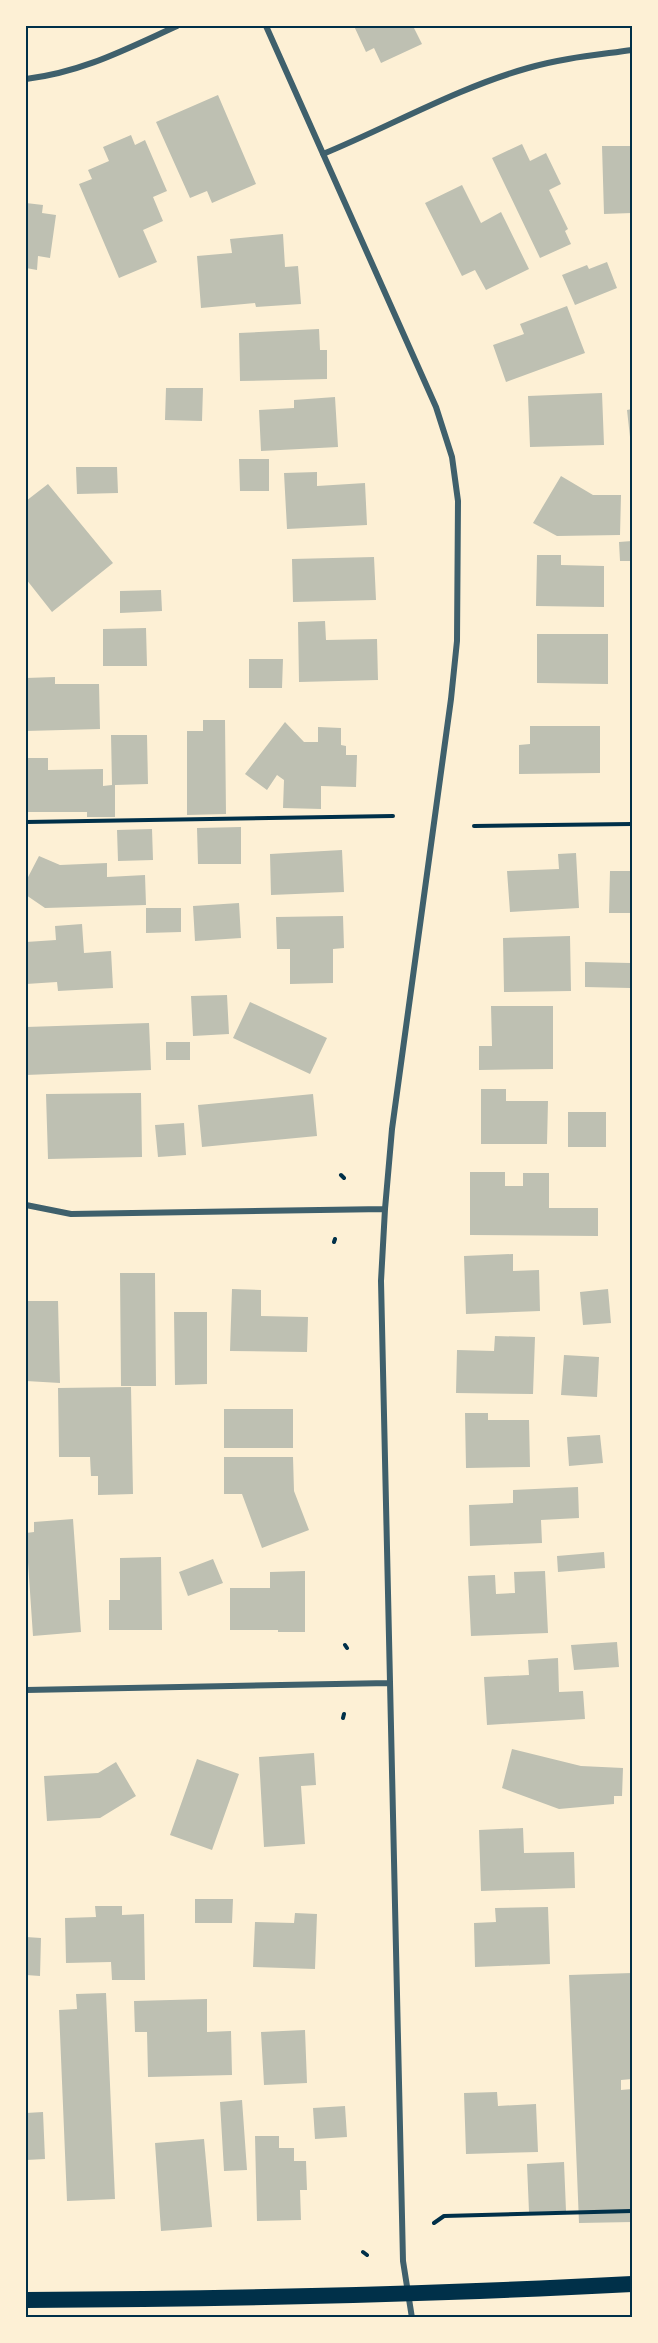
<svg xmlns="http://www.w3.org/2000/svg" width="658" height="2343" font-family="'PT Sans Narrow',sans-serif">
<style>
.building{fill:#bec0b2}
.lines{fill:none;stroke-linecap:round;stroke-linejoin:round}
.path{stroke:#003049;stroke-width:4}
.minor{stroke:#3f606c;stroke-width:6}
.trunk{stroke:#003049;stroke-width:16}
.neatline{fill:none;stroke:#003049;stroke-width:2}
</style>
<rect width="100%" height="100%" fill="#fdf0d5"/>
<path class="building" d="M354,26H413L422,44L381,63L374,48L366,52Z
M218,95L256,184L212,203L207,191L190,198L156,122Z
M131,135L135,145L145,140L167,191L153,197L163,221L143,230L157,262L119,278L79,184L92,179L88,170L109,161L103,147Z
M522,144L530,161L546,153L561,184L549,190L568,229L565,231L571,244L540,258L492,158Z
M602,146H632V213L604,214Z
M462,185L481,223L501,212L529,269L486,290L475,270L462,276L425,203Z
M26,203L43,205L42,213L56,215L50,258L38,256L37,270L26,268Z
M283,234L285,267L298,266L301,304L256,307L255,303L201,308L197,256L232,253L230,239Z
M607,262L617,288L575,305L562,275L587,265L589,269Z
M567,306L585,353L506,382L493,345L524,334L520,324Z
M319,329L320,350H327V379L240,381L239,333Z
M166,388H203L202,421L165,420Z
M602,393L604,445L530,447L528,396Z
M335,397L338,447L261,451L259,410L294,408V400Z
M632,409V446H631L627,410Z
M239,459H269V491H240Z
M76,467H117L118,493L77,494Z
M317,472V486L365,483L367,525L287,529L284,473Z
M561,476L593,495H621L620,535L557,536L533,523Z
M48,484L113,563L52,612L26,579V501Z
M632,541V561H620L619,542Z
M537,555H561V565L604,566V607L536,606Z
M374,557L376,600L293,602L292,559Z
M161,590L162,611L120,613V591Z
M325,621L326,640L377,639L378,680L299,682L298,622Z
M146,628L147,666H103V629Z
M537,634H608V684L537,683Z
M249,659H283L282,688H249Z
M55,677V684H99L100,729L26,731V678Z
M203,720H225L226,814L187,815V731H203Z
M285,722L304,742H318V727L341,728V745L346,746V755H357L356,787L321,786V809L283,808L284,780L277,775L267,790L245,774Z
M530,726H600V773L519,774V745L530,744Z
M111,735H147L148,784L115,785V817H87V812H26V758H48V770L103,769V786L112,785Z
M241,827V864H198L197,828Z
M152,829L153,860L118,861L117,830Z
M342,850L344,892L271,895L270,854Z
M576,853L579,908L510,912L507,871L559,869L558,854Z
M39,856L60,865L107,863V877L145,875L146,905L45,908L26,895V881Z
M610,871H632V913H609Z
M239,903L241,938L195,941L193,906Z
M146,908H181V932L146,933Z
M343,916L344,948L333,949V983L290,984V949H277L276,917Z
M82,924L84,953L111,951L113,988L58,991L57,982L26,984V942L56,940L55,926Z
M570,936L571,991L504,992L503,938Z
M585,962L630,963V988L585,987Z
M227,995L229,1034L193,1036L191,996Z
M250,1002L327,1038L310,1074L233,1038Z
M491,1006H553V1069L479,1070V1046H492Z
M149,1023L151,1070L26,1075V1027Z
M166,1042H190V1060H166Z
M481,1089H506V1101H548L547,1144H481Z
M141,1093L142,1157L48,1159L46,1094Z
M313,1094L317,1136L202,1147L198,1105Z
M568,1112H606V1147H568Z
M184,1123L186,1155L158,1157L155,1125Z
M470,1172H505V1186H523V1173H549V1208H598V1236L470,1235Z
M513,1254V1271L539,1270L540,1311L466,1314L464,1256Z
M120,1273H155L156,1386H121Z
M232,1289L261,1290V1316L308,1317L307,1352L230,1351Z
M608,1289L611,1323L583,1325L580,1292Z
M26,1301H58L60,1383L26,1381Z
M174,1312H207V1384L175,1385Z
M495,1336L535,1337L533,1394L456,1393L457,1350L494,1351Z
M564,1355L599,1357L597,1397L561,1395Z
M131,1387L133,1494L98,1495V1476H91L90,1457H59L58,1388Z
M224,1409H293V1448H224Z
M465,1413H488V1420H529L530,1467L466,1468Z
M600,1435L603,1463L569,1466L567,1437Z
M224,1457H293L294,1491L309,1530L262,1548L242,1494H224Z
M578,1487L579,1518L541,1520L542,1543L470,1546L469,1505L513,1503V1490Z
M73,1519L81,1632L33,1636L26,1533L34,1532V1522Z
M604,1552L605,1568L558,1572L557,1556Z
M161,1557L162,1630H109V1600H120V1558Z
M213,1559L223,1583L188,1596L179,1572Z
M305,1571V1632H278V1630H230V1588H270V1572Z
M545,1571L548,1633L471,1636L468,1576L495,1575L496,1594L515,1593L514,1572Z
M617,1642L619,1667L574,1670L571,1645Z
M558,1658L559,1692L583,1691L585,1719L487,1725L484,1677L529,1675L528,1660Z
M512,1749L581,1766L623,1768L622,1796H614V1804L559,1809L502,1788Z
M314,1753L316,1785L301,1786L305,1844L264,1847L259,1757Z
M197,1759L239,1774L212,1850L170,1835Z
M116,1762L136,1796L100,1818L47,1821L44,1776L98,1773Z
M523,1828L524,1853L574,1852L575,1888L481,1891L479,1830Z
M195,1899H233L232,1923H195Z
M95,1906H122V1915L144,1914L145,1980H112L111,1962L66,1963L65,1918L96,1917Z
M548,1907L550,1964L475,1967L474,1923L496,1922L495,1908Z
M295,1913L317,1914L315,1969L253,1967L255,1922L294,1923Z
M26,1937L41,1938L40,1976L26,1975Z
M632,1973V2079L621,2080V2090L632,2089V2222L579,2223L569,1975Z
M106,1993L115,2199L67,2201L59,2010L77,2009L76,1994Z
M207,1999V2032L231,2031L232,2075L148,2077L147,2032H135L134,2001Z
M305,2030L307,2083L264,2085L261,2032Z
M497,2092L498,2106L536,2104L538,2152L466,2154L464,2093Z
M242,2100L247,2170L224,2171L220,2102Z
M345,2106L347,2137L315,2139L313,2108Z
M43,2112L45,2159L26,2160V2113Z
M255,2136H279V2148H294V2161H306L307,2190H300L301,2220L257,2221Z
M204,2139L212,2227L161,2231L155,2143Z
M564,2162L566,2211L529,2212L527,2164Z"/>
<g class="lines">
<path class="path" d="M26,822L393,816
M474,826L632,824
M341,1175L344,1178
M334,1242L335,1239
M345,1645L347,1648
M343,1718L344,1714
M434,2223L444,2216L632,2211
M363,2252L367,2255"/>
<path class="minor" d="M266,26L436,407L452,457L458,501L457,641L451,699L392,1129L385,1209L381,1281L403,2261L412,2318
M26,79C83,72 126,49 177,26
M323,154C391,126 457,88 528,68C562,58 597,55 632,50
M26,1205L71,1214L385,1209
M26,1690L390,1683"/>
<path class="trunk" d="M26,2300C228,2299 430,2295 632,2284"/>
</g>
<rect width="658" height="2343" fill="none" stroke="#fdf0d5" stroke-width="54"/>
<rect x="27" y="27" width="604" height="2289" class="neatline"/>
</svg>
